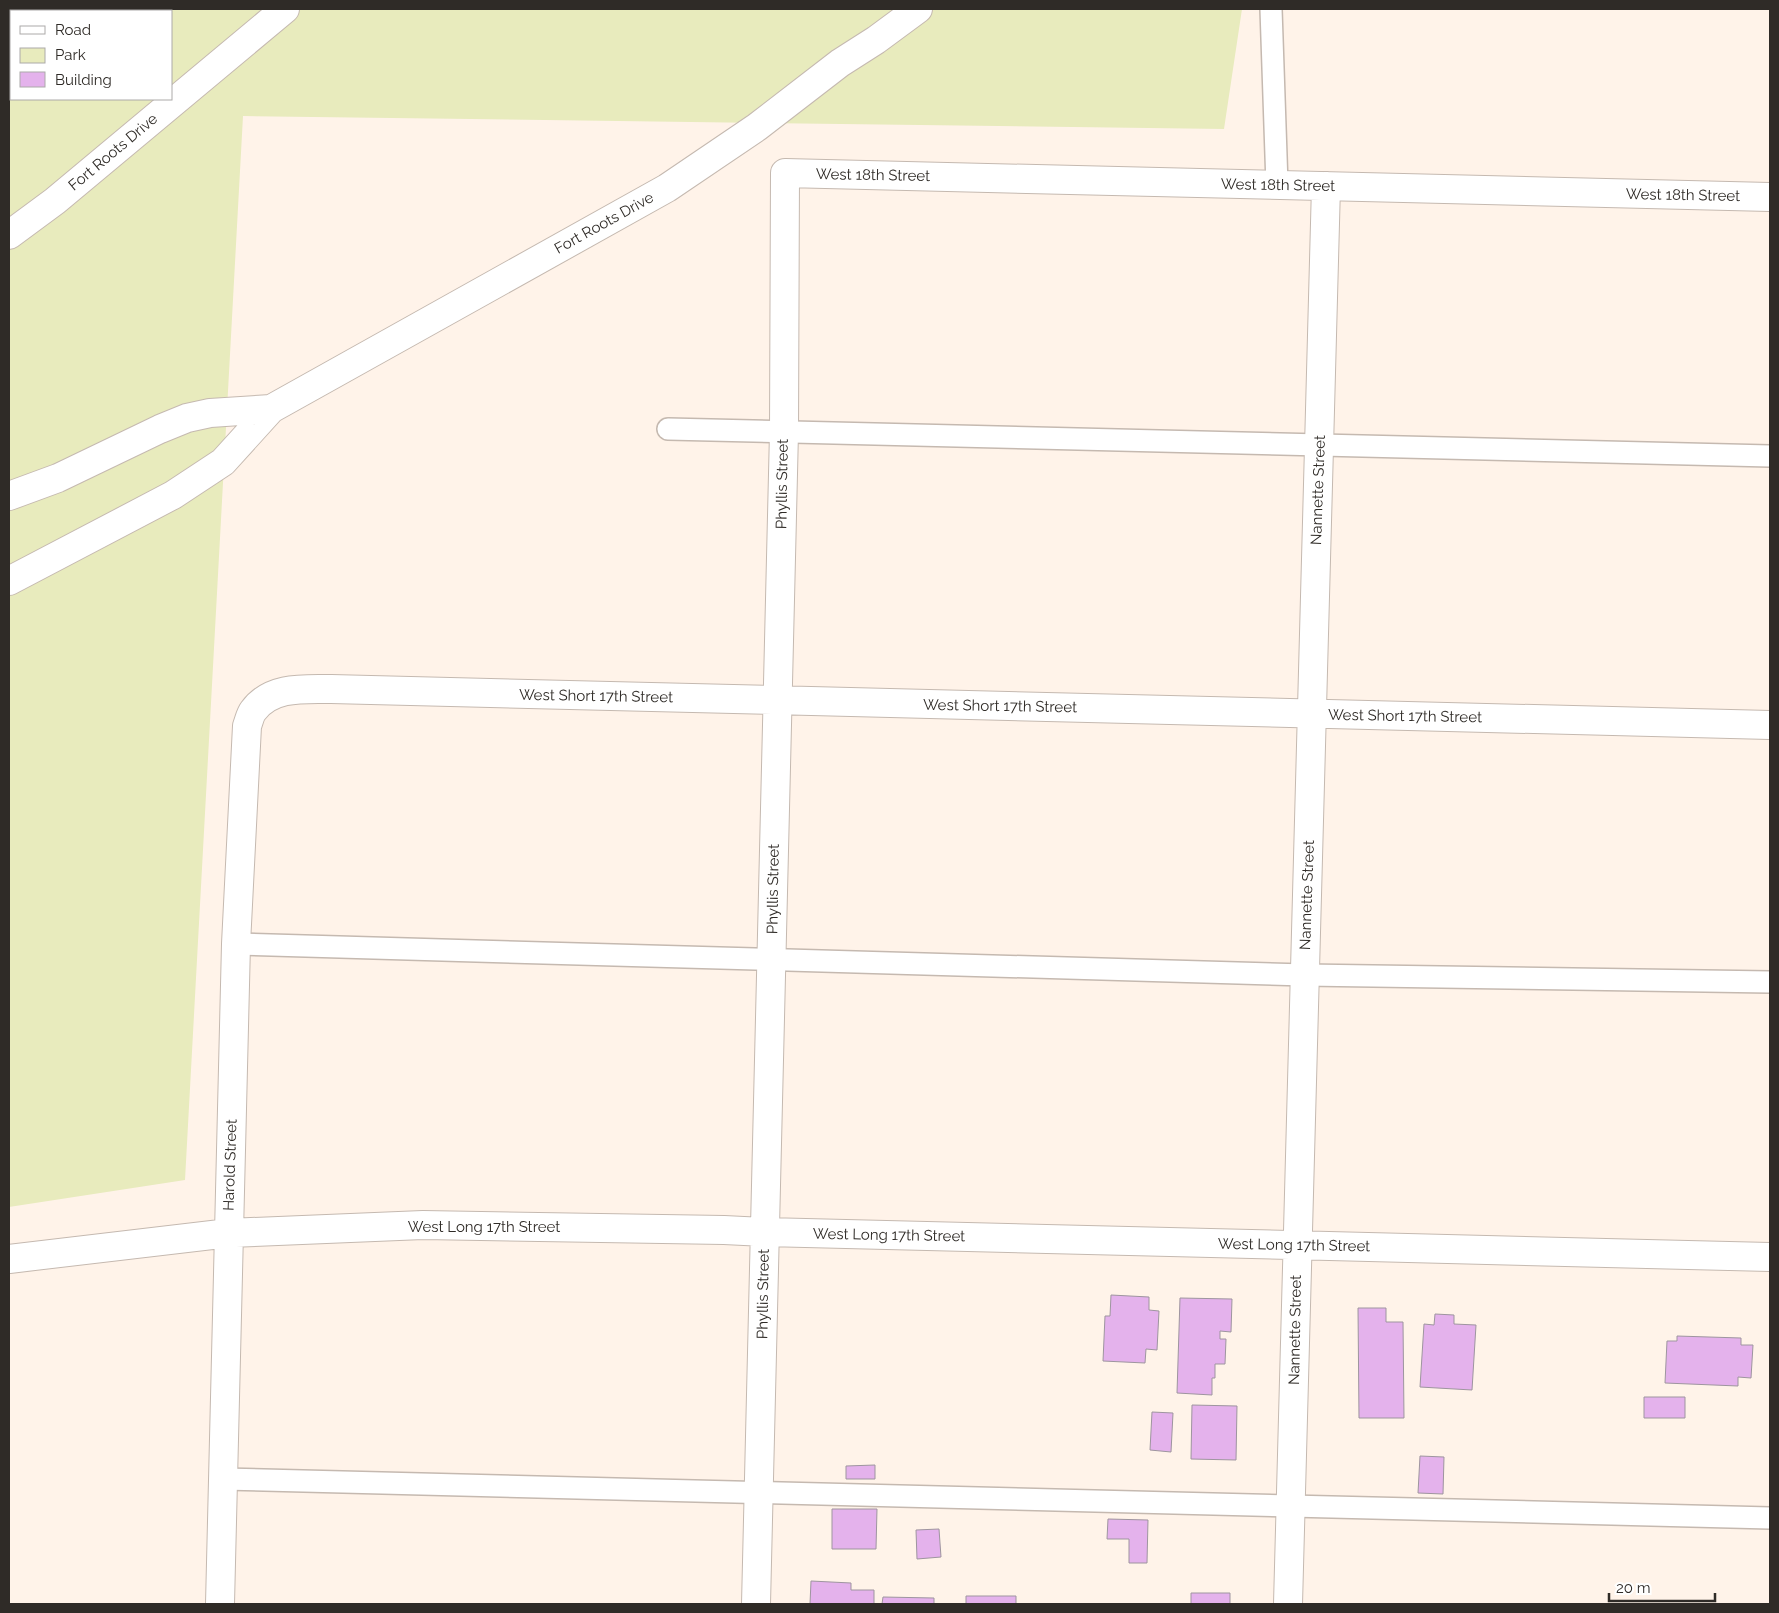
<svg xmlns="http://www.w3.org/2000/svg" width="1779" height="1613" font-family="Raleway,sans-serif">
<style>
.green{fill:#e8ebbd;fill-rule:evenodd}
.building{fill:#e4b2ec;stroke:#9e959f}
.lines{fill:none;stroke-linecap:round;stroke-linejoin:round}
.lane-casing{stroke:#c5b9b0;stroke-width:24}
.street-casing{stroke:#c5b9b0;stroke-width:30}
.lane{stroke:#fff;stroke-width:21}
.street{stroke:#fff;stroke-width:28}
.labels{text-anchor:middle;dominant-baseline:central;stroke-width:5;stroke-linejoin:round;paint-order:stroke}
.street-label{font-size:15px;fill:#2f2b27;stroke:#fff}
</style>
<rect width="100%" height="100%" fill="#fff3e9"/>
<path class="green" d="M9,9H1242L1224,129L243,116L185,1180L9,1207ZM11,11H171V99H11Z"/>
<path class="building" d="M1111,1295L1149,1297V1310L1159,1311L1157,1350L1146,1349L1145,1363L1103,1361L1105,1316H1110Z
M1180,1298L1232,1299L1231,1332L1220,1331V1339H1226L1225,1364H1215V1378H1212V1395L1177,1393Z
M1358,1308H1386V1322H1403L1404,1418H1359Z
M1435,1314L1454,1315V1324L1476,1325L1472,1390L1420,1387L1424,1324L1434,1325Z
M1677,1336L1741,1338V1345H1753L1751,1378L1738,1377V1386L1665,1383L1667,1341H1677Z
M1644,1397H1685V1418H1644Z
M1192,1405L1237,1406L1236,1460L1191,1459Z
M1152,1412L1173,1413L1171,1452L1150,1450Z
M1420,1456L1444,1457L1443,1494L1418,1493Z
M875,1465V1479H846V1466Z
M832,1509H877L876,1549H832Z
M1108,1519L1148,1520L1147,1563H1129V1539H1107Z
M939,1529L941,1557L917,1559L916,1530Z
M811,1581L851,1583V1590H874V1604H810Z
M1191,1593H1230V1604H1191Z
M966,1596H1016V1604H966Z
M883,1597L934,1598V1604H882Z"/>
<g class="lines">
<defs>
<path id="lane" d="M1271,9L1277,185
M668,429L1770,456
M236,944L1305,975L1770,982
M223,1479L1770,1518"/>
<path id="street" d="M9,235L55,201L285,9
M9,496L58,478L160,429L187,418L210,413L271,409L667,188L757,127L840,63L876,40L918,9
M9,581L173,495L223,462L271,409
M9,1259L229,1233L423,1225L724,1230L765,1232L1770,1257
M220,1604L236,944L247,726C249,721 250,715 253,711C271,686 304,689 331,689L1770,725
M756,1604L784,432L785,173L1770,197
M1288,1604L1326,186"/>
</defs>
<use href="#lane" class="lane-casing"/>
<use href="#street" class="street-casing"/>
<use href="#lane" class="lane"/>
<use href="#street" class="street"/>
</g>
<g class="labels">
<g class="street-label">
<text transform="translate(113 152) rotate(-40)">Fort Roots Drive</text>
<text transform="translate(873 175) rotate(1)">West 18th Street</text>
<text transform="translate(1278 185) rotate(1)">West 18th Street</text>
<text transform="translate(1683 195) rotate(1)">West 18th Street</text>
<text transform="translate(604 223) rotate(-29)">Fort Roots Drive</text>
<text transform="translate(782 484) rotate(-89)">Phyllis Street</text>
<text transform="translate(1318 490) rotate(-88)">Nannette Street</text>
<text transform="translate(596 696) rotate(1)">West Short 17th Street</text>
<text transform="translate(1000 706) rotate(1)">West Short 17th Street</text>
<text transform="translate(1405 716) rotate(1)">West Short 17th Street</text>
<text transform="translate(773 889) rotate(-89)">Phyllis Street</text>
<text transform="translate(1307 895) rotate(-88)">Nannette Street</text>
<text transform="translate(230 1165) rotate(-88)">Harold Street</text>
<text x="484" y="1227">West Long 17th Street</text>
<text transform="translate(889 1235) rotate(1)">West Long 17th Street</text>
<text transform="translate(1294 1245) rotate(1)">West Long 17th Street</text>
<text transform="translate(763 1294) rotate(-89)">Phyllis Street</text>
<text transform="translate(1295 1330) rotate(-89)">Nannette Street</text>
</g>
</g>
<rect width="1779" height="1613" fill="none" stroke="#2f2b27" stroke-width="20"/>
<rect x="10" y="10" width="162" height="90" fill="#ffffff" stroke="#acaaa9"/>
<rect x="20" y="26" width="25" height="8" fill="#ffffff" stroke="#acaaa9"/>
<text x="55" y="35" font-size="15" fill="#2f2b27">Road</text>
<rect x="20" y="48" width="25" height="15" fill="#e8ebbd" stroke="#acaaa9"/>
<text x="55" y="60" font-size="15" fill="#2f2b27">Park</text>
<rect x="20" y="72" width="25" height="15" fill="#e4b2ec" stroke="#acaaa9"/>
<text x="55" y="85" font-size="15" fill="#2f2b27">Building</text>
<path d="M1609 1593v8h106v-8" fill="none" stroke="#2f2b27" stroke-width="2.5"/>
<text x="1616" y="1593" font-size="15" fill="#2f2b27" stroke="#ffffff" stroke-width="4" paint-order="stroke">20 m</text>
</svg>
